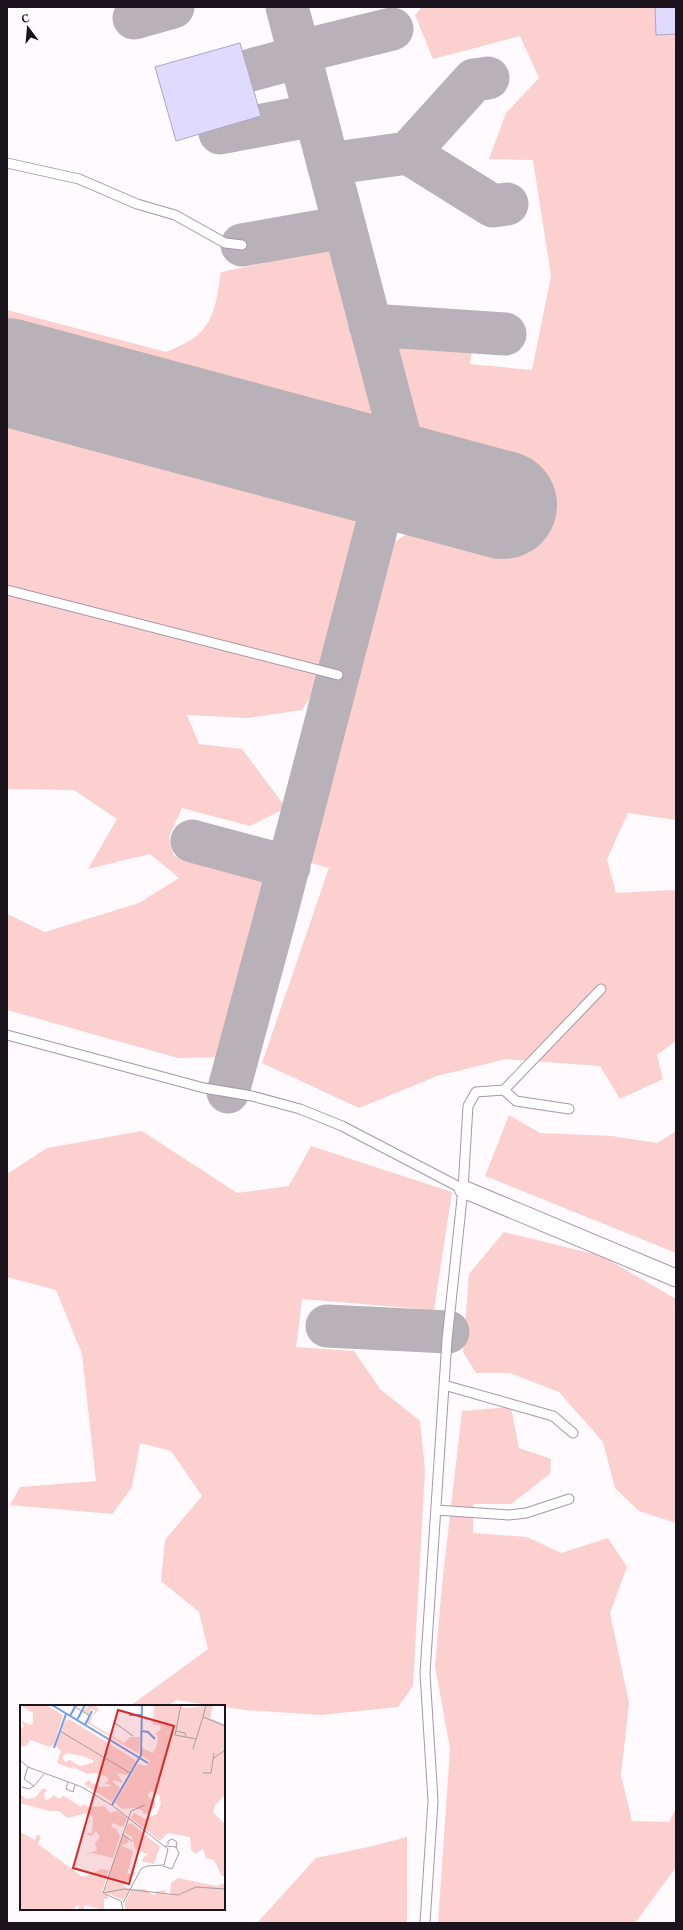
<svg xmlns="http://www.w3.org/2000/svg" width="683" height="1930" font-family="Lora,serif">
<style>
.green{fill:#fbd0ce}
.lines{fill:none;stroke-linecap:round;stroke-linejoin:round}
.taxiway{stroke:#b8b2b8;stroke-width:43}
.runway{stroke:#b8b2b8;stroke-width:108}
.building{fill:#dfdafe;stroke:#aaa6c1}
.service-casing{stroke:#a895ab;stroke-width:11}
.minor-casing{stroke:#a895ab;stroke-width:19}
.service{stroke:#fff;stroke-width:9}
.minor{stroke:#fff;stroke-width:17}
.inset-river{fill:none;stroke:#719de9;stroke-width:2}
.inset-road{fill:none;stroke:#a39ea4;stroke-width:1}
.view{fill:#d62828;fill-opacity:0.15;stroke:#d62828;stroke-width:2}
.inset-edge{fill:none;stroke:#1b141c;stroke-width:2}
</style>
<rect width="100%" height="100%" fill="#fefafe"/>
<path class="green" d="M422,7H676V820L628,813L607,859L616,893L673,890L676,891V1041L657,1055L663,1079L620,1099L600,1066L506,1059L437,1076L359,1108L262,1063L329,868L308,862L391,545L420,524L500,543L519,471L413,441L387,351L397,335L473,342L470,364L532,370L551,276L533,160L489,159L506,113L539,78L520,36L433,59L415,15Z
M328,242L345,254L357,310L348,320L353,338L366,351L380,411L371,429L7,332V310L166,352C212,334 214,318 221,272L265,263L283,250Z
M7,411L337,500L360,528L329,630L337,657L302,710L247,718L187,715L199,744L242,749L286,808L250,826L182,808L169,837L174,856L201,863L236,861L264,874L258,898L266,910L243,1019L221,1057L178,1058L7,1010V914L45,932L139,903L179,878L150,854L88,869L117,819L74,790L7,789Z
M509,1115L540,1133L612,1136L657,1143L676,1131V1253L485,1176Z
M142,1131L237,1193L289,1186L311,1146L452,1192L434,1310L302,1299L296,1347L354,1351L380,1389L420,1421L425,1470L413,1686L398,1707L321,1715L245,1710L176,1700L168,1706H130L208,1649L199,1612L161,1581L165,1540L202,1496L171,1451L140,1443L132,1487L112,1514L10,1505L20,1487L96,1481L82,1354L56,1290L7,1277V1174L47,1148Z
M504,1232L602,1256L676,1299V1523L639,1511L615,1488L603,1442L559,1392L510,1373H476L463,1352L469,1274Z
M511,1407L519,1448L551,1459L550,1474L511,1504H473V1533L527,1537L561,1553L608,1538L627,1567L610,1613L629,1703L621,1775L632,1821L669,1822L676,1808V1867L635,1923H438L450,1749L435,1666L442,1585L462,1411Z
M407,1837V1923H257L316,1858L373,1846Z"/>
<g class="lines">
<path class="taxiway" d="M134,18L173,7
M298,52L392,29
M251,70L299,57
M220,133L315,115
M408,153L474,80L488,78
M328,164L408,153L493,206L507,204
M242,245L344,227
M370,325L505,334
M192,841L289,867
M228,1092L276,914L400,437L287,7
M327,1326L448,1332"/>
<path class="runway" d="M7,372L503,505"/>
</g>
<path class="building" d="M655,7H676V34L656,35Z
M240,43L261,116L176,141L155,67Z"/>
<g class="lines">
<defs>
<path id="service" d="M7,163L79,179L137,204L175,215L225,243L242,245
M7,590L338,675
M7,1035L204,1088L252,1096L300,1109L342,1126L463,1189
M504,1090L516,1101L569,1109
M444,1385L553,1416L573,1433
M436,1510L509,1515L526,1513L569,1499
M425,1923L433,1801L425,1673L447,1340L463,1189L468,1106L476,1092L504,1090L601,989"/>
<path id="minor" d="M463,1189L676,1278"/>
</defs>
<use href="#service" class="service-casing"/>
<use href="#minor" class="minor-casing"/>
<use href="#service" class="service"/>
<use href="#minor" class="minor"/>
</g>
<g transform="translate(20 1705)">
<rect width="205" height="205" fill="#fefafe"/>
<path d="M0,0H26L43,10L34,40L30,42L10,35L7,40L0,42V25L4,21L1,16L11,20L13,17V8ZM66,0H75L79,5L73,10L70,18L104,38L110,32H120L119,49L67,18L75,6L71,3L69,10L63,6L68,1ZM134,0H155L166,3L193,0L190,13L204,19L205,12V90L196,99L193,107L205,119V171H202L194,155L186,153L183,144L175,149L171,145L170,132L148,128L140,136L111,113L114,108L125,114L137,109L141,98L139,90L131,86L128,89V92L135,95V102L127,109H123V106L115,103L102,104L95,98L118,59L127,61L130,56L122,51V43L133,48L137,40L138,31L135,29L141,24L140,20H133ZM49,14L114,54L116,57L107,70L97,68L103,78L94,75L93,77L100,83L92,97L64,79L69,75L72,79L75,78L80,82L92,81L85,78L89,75L86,71L75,68L67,69L52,61L53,64L37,58L41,46L36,41L45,16ZM47,48L62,51L73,55V58L59,61L50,55L45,57L42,52ZM23,83L27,85L24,89L25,95L30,94L34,90L39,94L44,91L61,102L63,99L69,102L84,101L90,108L97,106L107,113L103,122L93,118L91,122L96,124L100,131L93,153L73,148L64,150L77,145L75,138L80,132L76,126L72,131L64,128H72L73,112L69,109H63L48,113L39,106H29L0,98V89L6,94L15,93ZM111,118L140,142L134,159L121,156L127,149L115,144L112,132L105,128L107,120ZM0,127L15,135L17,129L21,132L18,139L61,171H67L81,164L89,165L82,186L88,190V194H84V205L63,200L65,205H59V200L54,203L57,205H0ZM103,131L107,132L109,137L101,141L112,145L113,148L107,169L116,167L103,181L111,184L103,195L84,187ZM158,173L196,181L205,178V205H105V197L112,184H125L131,189L135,190L137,186L147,185L144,189L150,190L151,178Z" fill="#fbd0ce" fill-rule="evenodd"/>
<path class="inset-river" d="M32,0L128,58M109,10H122M50,11L56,0M57,15L65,0M65,20L72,6M121,26L128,27L135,34M34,43L46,9M92,100L121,50L122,0"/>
<path class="inset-road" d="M52,0L70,11M161,0L155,30L176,34M161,0H176M186,0L183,12L205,21M95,18L113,31M40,26L110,68M156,26L165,28L166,32M173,44L183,12M194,53L205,45M0,55L8,62L62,82L93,101L148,144L144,160L127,161L121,164L103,198M8,62L4,74L14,81L24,69M183,68H191L194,48M48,77L46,84L53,87L55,80M2,82L9,84L14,81M125,100L111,106L83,188L104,184L158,190L176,182L205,184M102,129L112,136M148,140V136L152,134L157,137L156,143M143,161L152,164L159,148L156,142L145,141M85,189L101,196L103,205"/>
<path class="view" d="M98,5L154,21L109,179L53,163Z"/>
<rect width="205" height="205" class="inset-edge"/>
</g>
<rect width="683" height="1930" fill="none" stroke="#1b141c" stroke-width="16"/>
<g transform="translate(28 28) rotate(344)" stroke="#ffffff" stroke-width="3" paint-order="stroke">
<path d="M0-3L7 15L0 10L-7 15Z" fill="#1b141c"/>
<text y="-6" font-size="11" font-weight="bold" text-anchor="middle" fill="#1b141c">С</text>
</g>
</svg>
